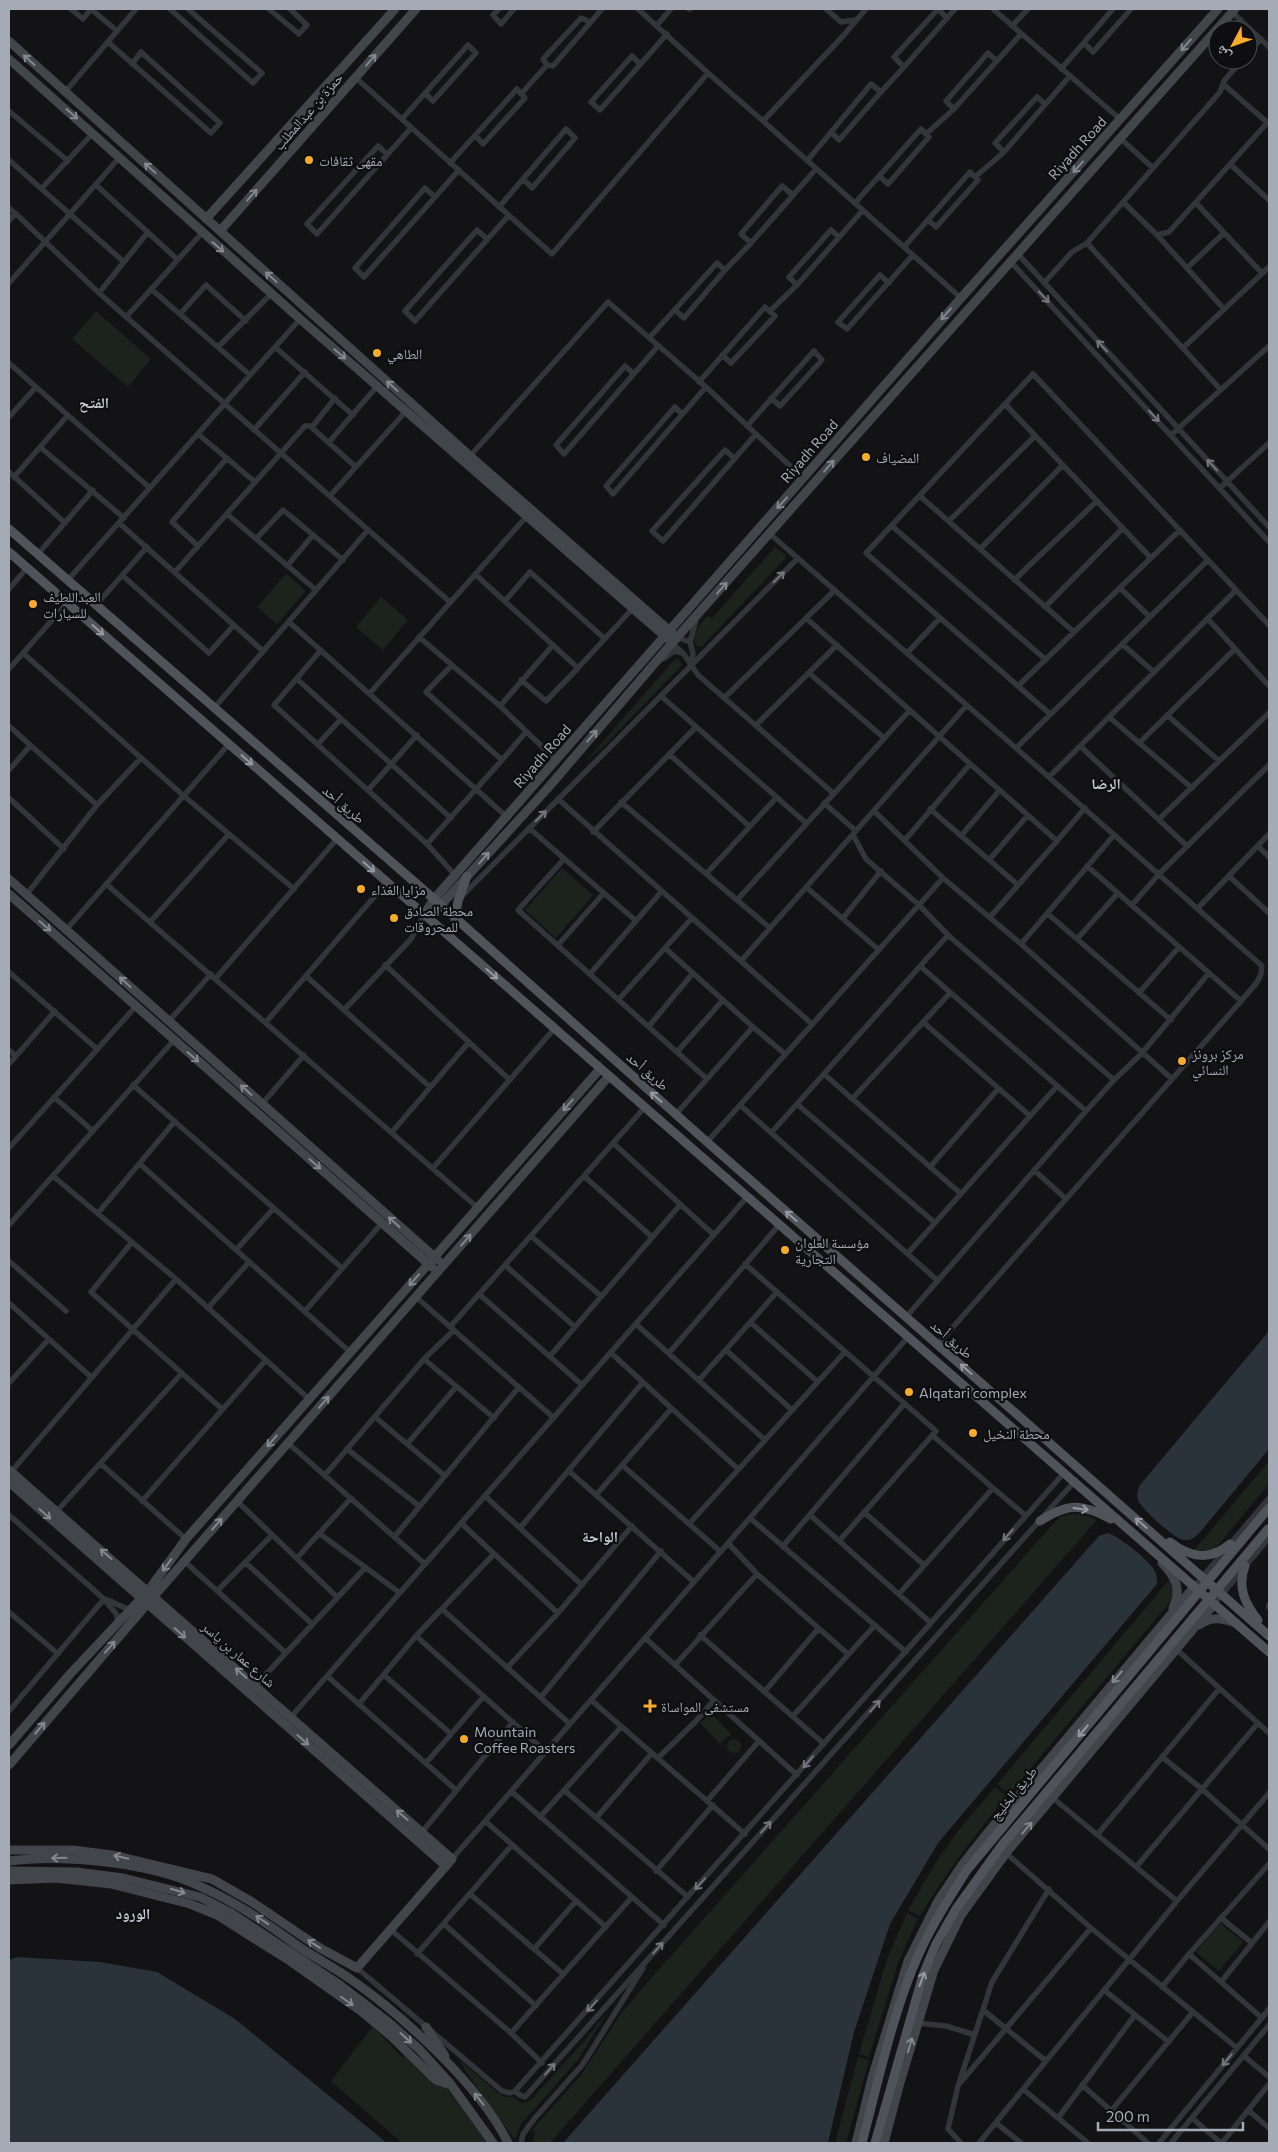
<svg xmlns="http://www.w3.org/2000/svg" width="1278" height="2152" font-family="Commissioner,'Noto Naskh Arabic',sans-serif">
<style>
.green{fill:#1b231c}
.water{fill:#293339}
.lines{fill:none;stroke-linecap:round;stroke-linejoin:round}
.street{stroke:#34353a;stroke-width:5.5}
.secondary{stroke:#42454a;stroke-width:9}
.primary{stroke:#505359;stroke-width:9}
.primary-bridge{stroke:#505359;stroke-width:9}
.oneway{stroke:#828790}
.oneway2{stroke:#72767e}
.oneway3{stroke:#9499a3}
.poi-dot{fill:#f6ab2b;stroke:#0e0e10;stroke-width:2}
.labels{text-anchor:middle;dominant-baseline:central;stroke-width:4.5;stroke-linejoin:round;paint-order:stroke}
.street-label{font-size:14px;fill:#a5abb6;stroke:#0e0e10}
.poi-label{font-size:14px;fill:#a5abb6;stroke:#0e0e10;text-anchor:start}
.neighbourhood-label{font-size:15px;font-weight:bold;fill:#c6c9d2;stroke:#0e0e10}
</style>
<rect width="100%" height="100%" fill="#131315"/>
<path class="green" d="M96,311L151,359L128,387L72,339Z
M775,547L785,554V559L701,647L696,646C690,633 700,626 707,616L712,618Z
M286,574L306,591L277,624L257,607Z
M381,597L408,620L383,650L356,627Z
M679,658L682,665L603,747L584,763L675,659Z
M562,868L593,895L556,938L525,910Z
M1269,1461V1484L1213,1551L1194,1550Z
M1072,1514L1083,1515L1097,1520L550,2143H533L535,2132L531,2131L581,2075L622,2012L646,1984L1053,1524L1060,1517Z
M1170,1579L1174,1594L1170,1602L1009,1794L997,1784Z
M711,1713L731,1734L720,1744L700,1723Z
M727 1746a7 7 0 1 1 14 0a7 7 0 1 1-14 0Z
M995,1787L1007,1796C975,1834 946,1873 920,1916L908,1910L938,1859L961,1827Z
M907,1913L918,1919L899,1960L869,2057L859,2054L887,1959Z
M1220,1923L1243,1942L1219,1971L1196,1952Z
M608,2011L578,2060L521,2124L515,2140L464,2069L461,2061L498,2093L504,2097H513L521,2103L530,2101L585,2040Z
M373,2026L401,2056L411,2058L445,2086L490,2143H402L331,2081Z
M858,2057L869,2060L846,2143H835Z"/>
<path class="water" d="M1269,1331V1449L1201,1531C1196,1536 1192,1541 1184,1540C1175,1539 1141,1509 1138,1500C1136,1494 1138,1490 1140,1485Z
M1108,1533C1120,1537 1146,1558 1153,1568C1157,1574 1157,1578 1157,1584L938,1843L890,1924L854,2032L828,2143H563L1099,1536Z
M17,1957L100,1962L157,1972L235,2019L387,2143H9V1960Z"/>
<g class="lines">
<path class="street" d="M71,9L83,19L91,9
M91,9L117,31
M170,9L253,83L262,73L188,9
M269,9L299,34L307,25L290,9
M499,9L493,15L501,24L514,9
M689,9H690
M826,9L841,22L855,20
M866,9L843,36L763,121L961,298
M993,9L1121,120
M1232,12L1269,47
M947,18L938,9L894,57L904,67L955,9
M590,22L581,18L543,59L547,65L553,66L602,9
M657,25L671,9
M1012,26L1028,9
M108,42L211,133L220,123L141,52L132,64
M1084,43L1093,52L1131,9
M1248,53L1261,39
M997,61L988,53L946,101L954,109L1021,34
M640,64L632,56L591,102L600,110L667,34
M1061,69L1113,9
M708,73L763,121
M356,78L552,254L708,73L638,9
M1223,84L1269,124
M65,92L136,9
M881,92L904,67
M521,94L547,65
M1045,104L1037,97L995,143L1004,152L1069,77
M9,111L68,161
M402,119L468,45L476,53L433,101L425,93
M926,134L954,109
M1120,138L1153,168
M387,154L378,146L307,224L317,234L411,128
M9,160L124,262
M807,161L871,84L881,92L839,140L831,132
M450,163L517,89L525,98L483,144L475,135
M1231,165L1269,200
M975,177L1004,152
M96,185L178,260
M42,188L93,133
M793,195L782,186L741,234L751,243L816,169
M435,197L425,188L355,268L364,277L459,170
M1123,202L1157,235L1224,309
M855,203L921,129L929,137L888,184L879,176
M1196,203L1262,273
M499,207L566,129L575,138L532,188L523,179
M9,208L15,213L9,221
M15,213L99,293L450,602
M1157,235L1169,232L1268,122
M839,237L831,230L789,277L797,285L863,210
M487,239L477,230L405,311L415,321L509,215
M1087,243L1221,390
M904,247L970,172L978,180L936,227L928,220
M1017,253L1269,527
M1010,261L1269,542
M1187,268L1224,233
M725,270L751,243
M9,283L119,158
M889,283L880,275L838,322L847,329L913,255
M1044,283L1072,252L1087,243L1220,92L1224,81L1242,60
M151,289L250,375
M99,293L148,232
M770,311L797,285
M180,314L206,285L246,321
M127,316L202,233
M649,338L717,263L725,270L684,318L675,310
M218,347L271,294
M275,347L353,415
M1183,348L1269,267
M9,363L150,488
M634,374L625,366L556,445L564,454L658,346
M699,382L765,307L775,316L731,363L722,355
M1005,404L1151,558
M682,414L675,407L606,486L613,494L706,387
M9,417L36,387
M747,426L814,351L822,360L780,406L771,398
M312,427L335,398
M254,430L305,372
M198,434L255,482
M1171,435L1269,346
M329,442L378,385
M40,447L124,518
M470,456L608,302L706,387L804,479
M734,458L725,450L652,531L663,541L756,434
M9,472L65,523
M14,477L68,415
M1220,488L1269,443
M330,496L407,410
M920,496L1074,632
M227,514L316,590
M949,521L1035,436
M119,523L263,651
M892,526L1045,659
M770,534L1016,748L1261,965C1265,978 1249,991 1241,1001L938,1344
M256,539L283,510L343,560
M198,546L172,522L227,458
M980,549L1063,465
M38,554L93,490
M287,566L313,535
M175,572L305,426H310L356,467
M475,574L578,668L633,608
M123,576L209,653L234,625
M1014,580L1097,501
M67,581L300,319
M1120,588L1150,617
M9,589L27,568
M505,601L530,572L604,638
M96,605L147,547
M1045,607L1123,528
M806,618L1057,841L990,917
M1208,619L1269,686
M289,622L507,817
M419,637L500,706L556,760
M678,638L690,642L693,653L691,666
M690,642L696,620
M672,643L683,653L698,675L833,793
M1122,644L1154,672
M321,650L274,705L427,844L502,760
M23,653L184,796L294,889
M907,653L940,618
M663,659L674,651L683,653
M452,665L426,692L502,760L526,732
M9,669L67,603
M809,673L884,738
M297,679L451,818
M521,680L546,701L578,668
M1018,686L1180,530
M370,693L527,516
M661,696L806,823
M724,698L835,590
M500,706L553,645
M214,708L368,530
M1050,714L866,553L1033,374L1269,625
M1167,715L1219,761
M1109,717L1192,788
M756,725L837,645
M9,726L97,805
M1139,743L1235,649
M318,744L341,719
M1080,746L1187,846
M1016,748L1208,560
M669,754L749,826
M9,770L30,746
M1049,777L1236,590
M369,789L417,735
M9,798L64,849
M558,799L812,1024
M621,802L770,928
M824,803L856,831
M930,809L1018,885
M874,811L943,878L1021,944L1172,1079
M1159,819L1269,713
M529,828L635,920
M593,832L695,728
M853,835L866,859L919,905L948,935L1114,1080
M961,836L999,791
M905,840L970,764
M1057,841L1085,808
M427,844L455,875
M1258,846L1269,857
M564,859L518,910L707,1079
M989,860L1028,815
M1087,866L1241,1001
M707,873L776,798
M1229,876L1269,913
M106,884L478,1208
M806,887L879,950
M26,895L97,805L141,758
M462,896L798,558
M738,899L910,710
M1132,905L1159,874L1269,765
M1198,908L1269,834
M1048,914L1171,1020
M843,918L881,871
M150,922L229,834
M66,930L229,744
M1077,939L1118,893
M1021,944L1114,835
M558,945L604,893
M665,948L753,1027L785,1054
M741,961L967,705
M385,965L510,1080
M920,966L1086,1111
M9,972L97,1049
M590,974L661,892
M306,976L430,1087
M216,978L337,839
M1139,993L1179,947
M619,999L692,918
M344,1010L411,939L424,915
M169,1021L211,974
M266,1022L387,882
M923,1022L1029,1115
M649,1026L693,973
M9,1050L16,1056
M677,1052L723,1000
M9,1064L55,1011
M824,1074L960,1193
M133,1085L342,1268
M54,1097L93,1131
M852,1099L950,993
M262,1104L304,1055
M797,1104L934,1222
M741,1106L937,1280
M676,1114L753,1027
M392,1132L469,1042
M771,1133L948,935
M707,1142L943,878
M613,1143L714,1235
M9,1148L136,1006
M140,1164L350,1352
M930,1167L998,1089
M433,1168L554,1029
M1034,1170L1066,1199
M53,1176L176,1279L309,1399
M584,1176L652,1237
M98,1213L175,1121
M9,1225L174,1040
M531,1236L601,1296
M132,1242L91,1292L222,1409
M236,1250L274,1208
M908,1253L1057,1086
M9,1261L66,1311
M745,1264L936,1431L839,1541
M505,1265L575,1327
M479,1294L582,1385
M416,1297L554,1418
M9,1303L91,1377
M208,1308L249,1262
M305,1311L382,1223
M906,1317L1086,1111L1114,1080L1142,1053L1209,973
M750,1322L818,1382
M636,1324L765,1440
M450,1327L645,1107
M726,1350L792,1410
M611,1353L738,1469
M669,1353L779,1225
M550,1356L680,1205
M424,1359L454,1330
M699,1380L777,1292
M9,1383L49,1339
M375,1417L445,1476
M932,1435L993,1488
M288,1443L425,1564
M407,1444L456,1387
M347,1449L419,1506
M101,1464L186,1539
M622,1465L721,1552
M569,1471L694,1582
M11,1472L176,1279
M325,1475L424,1359L494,1418
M596,1495L671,1409
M485,1496L582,1585
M142,1501L266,1360
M237,1501L337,1597
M57,1511L182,1373
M864,1512L924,1565
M9,1515L104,1599L117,1615V1625
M810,1515L931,1623
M750,1518L906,1652
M461,1523L558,1613
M689,1524L844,1353
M520,1528L643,1382
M320,1534L400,1593
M395,1536L519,1387
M728,1543L757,1574L848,1654
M783,1546L904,1404
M297,1558L351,1498
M184,1561L286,1653
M245,1562L312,1624
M1194,1587L1269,1498
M217,1591L272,1535
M899,1594L993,1488L1025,1515
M104,1599C114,1601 120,1608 131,1609
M1214,1604L1269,1538
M1269,1605V1607
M442,1609L570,1724
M9,1612L58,1654
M700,1635L824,1744
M416,1636L546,1752
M645,1638L797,1775
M1176,1649L1269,1733
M675,1665L757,1574
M507,1668L558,1613L632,1526
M384,1675L451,1734
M327,1676L456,1790
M255,1686L365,1568
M765,1691L818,1629
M541,1697L661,1551
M591,1700L745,1834
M359,1704L416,1636L494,1554
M9,1711L104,1599
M793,1716L875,1625
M291,1717L747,1197
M1162,1757L1202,1789L1269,1849
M658,1758L696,1721L714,1700
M426,1763L484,1696
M564,1790L688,1897
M511,1791L664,1925
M1053,1798L1177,1901
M707,1801L759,1741
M540,1817L621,1727
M596,1818L652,1753
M485,1821L606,1927
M422,1832L513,1722
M1097,1835L1219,1689
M1006,1853L1091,1928L1237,2048
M452,1859L908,1337
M1136,1867L1258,1723
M656,1871L713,1805
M470,1894L563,1974
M1221,1918L1252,1943
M444,1924L536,2006
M390,1929L511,2033L542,2063
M534,1949L576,1901
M417,1954L512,1845
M1189,1954L1262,2018
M357,1968L502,2091L510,2093L515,2091L1064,1473
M1221,1982L1269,1922
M1162,1987L1189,1954L1269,1864
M1104,1990L1169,2042
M983,2010L1046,2061
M917,2023L946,2026L975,2035
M511,2033L632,1897
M1244,2056L1269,2077
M960,2083L1091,1928
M1082,2085L1148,2143
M1023,2089L1088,2143
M515,2091L520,2095L525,2097L1074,1482
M1248,2110L1269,2128
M1111,2111L1193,2012
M1058,2118L1135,2015
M1192,2118L1221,2143
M996,2123L1021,2143
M521,2143L523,2134L535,2118L583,2064L643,1968
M961,2143L948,2129L958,2086L992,1982L1049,1889
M979,2143L1177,1901L1269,1793
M1159,2143L1269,2009
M1171,2143L1269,2025
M1222,2143L1269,2084"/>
<path class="secondary" d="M9,41L470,456L672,633
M9,59L300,319L667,638
M206,219L395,9
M220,231L416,9
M9,879L438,1260
M9,894L432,1267
M424,915L440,906L547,789L672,643L1235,9
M424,915L434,899L961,298L1218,9
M9,1470L452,1859L357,1968L320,1948L252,1902L212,1879L112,1855L73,1850H9
M9,1482L446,1866
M1162,1563C1176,1578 1182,1589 1173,1608
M1199,1625C1212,1616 1221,1618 1236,1623
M9,1745L71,1673L148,1591L186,1539L600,1069
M9,1765L147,1604L609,1076
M9,1861C59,1854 140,1862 188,1881C231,1899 261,1919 298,1946C314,1957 331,1966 346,1976C399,2012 481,2086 508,2143
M9,1871L77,1872L123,1878L200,1897L231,1913L340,1985L387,2021L419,2049L449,2082L493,2143
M9,1880L56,1878L111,1884L190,1904L217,1915L290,1961L361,2011L391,2036L436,2080L451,2085
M426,2027L445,2056
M856,2143L872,2078L908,1961L938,1901L962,1865L985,1836L1194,1587
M884,2143L899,2086L934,1970L961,1915L1006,1853L1214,1604"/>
<path class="primary" d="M9,529L434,899L707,1142L1269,1636
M9,552L1269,1652
M455,920L458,901L467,876
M1040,1521C1068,1503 1081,1503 1111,1519
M1258,1521L1269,1508
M1170,1542C1191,1558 1210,1561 1230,1544
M1245,1566C1237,1587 1245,1604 1258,1620
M862,2143C879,2078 896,1998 926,1939C938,1915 953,1892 967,1870L1148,1653
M875,2143L923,1975L936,1944L956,1909L1002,1845L1157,1661"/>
<path class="primary-bridge" d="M1148,1653L1258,1521
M1157,1661L1268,1529"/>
</g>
<defs><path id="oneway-shaft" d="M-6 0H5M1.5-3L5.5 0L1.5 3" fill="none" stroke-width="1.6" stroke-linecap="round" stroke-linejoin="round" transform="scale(1.25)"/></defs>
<g class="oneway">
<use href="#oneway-shaft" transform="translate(1186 45) rotate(131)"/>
<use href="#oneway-shaft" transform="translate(29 60) rotate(-138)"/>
<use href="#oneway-shaft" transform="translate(371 60) rotate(-49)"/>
<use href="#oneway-shaft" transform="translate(72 114) rotate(41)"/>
<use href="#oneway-shaft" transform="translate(1078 167) rotate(132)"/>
<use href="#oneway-shaft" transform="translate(150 168) rotate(-138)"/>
<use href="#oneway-shaft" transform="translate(252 195) rotate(-49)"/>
<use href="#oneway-shaft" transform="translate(218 247) rotate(41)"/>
<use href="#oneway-shaft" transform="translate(271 277) rotate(-138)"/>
<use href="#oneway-shaft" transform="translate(946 314) rotate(131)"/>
<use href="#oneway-shaft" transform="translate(340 354) rotate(40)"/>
<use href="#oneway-shaft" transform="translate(392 386) rotate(-138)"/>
<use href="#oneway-shaft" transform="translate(829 466) rotate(-49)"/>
<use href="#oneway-shaft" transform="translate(782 503) rotate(132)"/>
<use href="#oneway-shaft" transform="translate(722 588) rotate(-48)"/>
<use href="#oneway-shaft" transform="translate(592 736) rotate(-49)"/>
<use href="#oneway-shaft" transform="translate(484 858) rotate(-48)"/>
<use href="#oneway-shaft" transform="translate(45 926) rotate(41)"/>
<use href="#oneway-shaft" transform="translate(125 982) rotate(-138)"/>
<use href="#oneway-shaft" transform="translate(193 1057) rotate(41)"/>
<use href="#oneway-shaft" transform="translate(246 1090) rotate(-138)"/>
<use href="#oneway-shaft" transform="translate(568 1105) rotate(131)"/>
<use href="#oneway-shaft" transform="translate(315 1164) rotate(41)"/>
<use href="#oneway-shaft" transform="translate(394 1222) rotate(-138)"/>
<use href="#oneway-shaft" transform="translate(466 1240) rotate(-49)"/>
<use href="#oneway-shaft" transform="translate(414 1280) rotate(131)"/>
<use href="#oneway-shaft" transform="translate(324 1402) rotate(-49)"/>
<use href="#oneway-shaft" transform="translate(272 1441) rotate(131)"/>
<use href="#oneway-shaft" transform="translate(45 1514) rotate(41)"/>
<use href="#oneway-shaft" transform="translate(217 1524) rotate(-49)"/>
<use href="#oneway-shaft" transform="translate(106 1554) rotate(-139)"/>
<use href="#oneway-shaft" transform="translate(167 1565) rotate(126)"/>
<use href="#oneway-shaft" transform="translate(180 1633) rotate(41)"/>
<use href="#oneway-shaft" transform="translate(110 1647) rotate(-49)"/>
<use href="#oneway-shaft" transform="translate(241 1673) rotate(-139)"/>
<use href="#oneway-shaft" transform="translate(1117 1677) rotate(130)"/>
<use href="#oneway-shaft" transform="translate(40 1728) rotate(-50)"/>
<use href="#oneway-shaft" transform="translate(303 1740) rotate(41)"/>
<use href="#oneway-shaft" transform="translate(402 1815) rotate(-139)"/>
<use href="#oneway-shaft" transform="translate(1027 1828) rotate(-49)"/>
<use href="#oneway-shaft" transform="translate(121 1857) rotate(-167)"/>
<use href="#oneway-shaft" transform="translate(59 1858) rotate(179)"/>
<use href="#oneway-shaft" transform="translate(178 1891) rotate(17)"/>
<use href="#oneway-shaft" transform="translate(262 1920) rotate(-146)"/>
<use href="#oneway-shaft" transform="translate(314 1944) rotate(-147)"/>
<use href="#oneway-shaft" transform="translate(347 2001) rotate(35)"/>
<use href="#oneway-shaft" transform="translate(406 2038) rotate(42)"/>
<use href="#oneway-shaft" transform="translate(910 2045) rotate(-73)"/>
<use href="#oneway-shaft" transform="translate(479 2099) rotate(-128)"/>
</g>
<g class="oneway2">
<use href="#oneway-shaft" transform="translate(1044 297) rotate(47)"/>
<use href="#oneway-shaft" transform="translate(1102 346) rotate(-133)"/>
<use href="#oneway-shaft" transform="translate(1154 416) rotate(47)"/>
<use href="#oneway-shaft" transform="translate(1212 465) rotate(-133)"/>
<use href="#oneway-shaft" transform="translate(779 577) rotate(-45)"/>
<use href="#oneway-shaft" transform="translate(541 816) rotate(-45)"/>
<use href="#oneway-shaft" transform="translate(1008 1535) rotate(131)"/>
<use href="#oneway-shaft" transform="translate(875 1706) rotate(-48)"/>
<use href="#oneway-shaft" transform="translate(808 1762) rotate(131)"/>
<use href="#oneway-shaft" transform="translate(766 1827) rotate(-48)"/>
<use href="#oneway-shaft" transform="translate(700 1884) rotate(132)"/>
<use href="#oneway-shaft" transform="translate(658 1948) rotate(-48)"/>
<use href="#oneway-shaft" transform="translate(592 2006) rotate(132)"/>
<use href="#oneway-shaft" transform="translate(1227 2060) rotate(129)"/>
<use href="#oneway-shaft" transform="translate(550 2069) rotate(-48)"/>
</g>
<g class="oneway3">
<use href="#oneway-shaft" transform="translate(98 630) rotate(41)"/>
<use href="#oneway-shaft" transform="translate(247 760) rotate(41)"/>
<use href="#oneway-shaft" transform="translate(369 867) rotate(41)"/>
<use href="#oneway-shaft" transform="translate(492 974) rotate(41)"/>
<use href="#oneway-shaft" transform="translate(656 1097) rotate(-139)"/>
<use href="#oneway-shaft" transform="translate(791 1216) rotate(-139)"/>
<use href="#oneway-shaft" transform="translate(966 1369) rotate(-139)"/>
<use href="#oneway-shaft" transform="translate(1081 1509) rotate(8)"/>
<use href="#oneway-shaft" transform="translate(1141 1523) rotate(-139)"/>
<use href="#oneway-shaft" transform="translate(1083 1731) rotate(130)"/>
<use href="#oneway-shaft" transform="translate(922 1979) rotate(-70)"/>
</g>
<g class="poi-dot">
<circle cx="309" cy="160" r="5"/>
<circle cx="377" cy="353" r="5"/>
<circle cx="866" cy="457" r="5"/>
<circle cx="33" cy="604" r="5"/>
<circle cx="361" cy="889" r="5"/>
<circle cx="394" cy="918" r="5"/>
<circle cx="1182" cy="1061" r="5"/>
<circle cx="785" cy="1250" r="5"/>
<circle cx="909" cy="1392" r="5"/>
<circle cx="973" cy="1433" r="5"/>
<path d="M647.5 1698.5h5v5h5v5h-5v5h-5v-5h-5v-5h5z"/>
<circle cx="464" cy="1739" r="5"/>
</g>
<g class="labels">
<g class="street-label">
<text transform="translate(308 111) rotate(-49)">حمزة بن عبدالمطلب</text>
<text transform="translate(1077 148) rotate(-48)">Riyadh Road</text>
<text transform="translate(809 451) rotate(-49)">Riyadh Road</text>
<text transform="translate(542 756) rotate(-49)">Riyadh Road</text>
<text transform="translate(344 804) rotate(41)">طريق أحد</text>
<text transform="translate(648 1071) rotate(41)">طريق أحد</text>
<text transform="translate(952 1339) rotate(41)">طريق أحد</text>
<text transform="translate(239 1654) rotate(41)">شارع عمار بن ياسر</text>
<text transform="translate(1013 1793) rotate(-50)">طريق الخليج</text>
</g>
<g class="poi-label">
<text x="319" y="160">مقهى ثقافات</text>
<text x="387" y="353">الطاهي</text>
<text x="876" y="457">المضياف</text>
<text x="43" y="596">العبداللطيف<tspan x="43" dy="16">للسيارات</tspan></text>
<text x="371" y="889">مزايا الغذاء</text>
<text x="404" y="910">محطة الصادق<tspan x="404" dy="16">للمحروقات</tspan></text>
<text x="1192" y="1053">مركز برونز<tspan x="1192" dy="16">النسائي</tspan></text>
<text x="795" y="1242">مؤسسة العلوان<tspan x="795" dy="16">التجارية</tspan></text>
<text x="919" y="1392">Alqatari complex</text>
<text x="983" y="1433">محطة النخيل</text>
<text x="661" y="1706">مستشفى المواساة</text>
<text x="474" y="1731">Mountain<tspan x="474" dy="16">Coffee Roasters</tspan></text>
</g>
<g class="neighbourhood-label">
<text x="94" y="402">الفتح</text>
<text x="1106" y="783">الرضا</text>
<text x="600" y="1536">الواحة</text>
<text x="133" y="1913">الورود</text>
</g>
</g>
<rect width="1278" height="2152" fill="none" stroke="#a5abb6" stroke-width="20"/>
<g transform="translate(1233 45) rotate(229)"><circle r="24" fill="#0e0e10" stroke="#4a4d52"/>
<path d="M0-4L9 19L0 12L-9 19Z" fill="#f6ab2b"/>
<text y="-8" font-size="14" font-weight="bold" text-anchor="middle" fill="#a5abb6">ش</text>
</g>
<path d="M1098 2122v8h145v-8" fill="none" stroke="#a5abb6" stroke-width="2.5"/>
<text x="1106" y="2122" font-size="15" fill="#a5abb6" stroke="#0e0e10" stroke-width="4" paint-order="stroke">200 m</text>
</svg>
